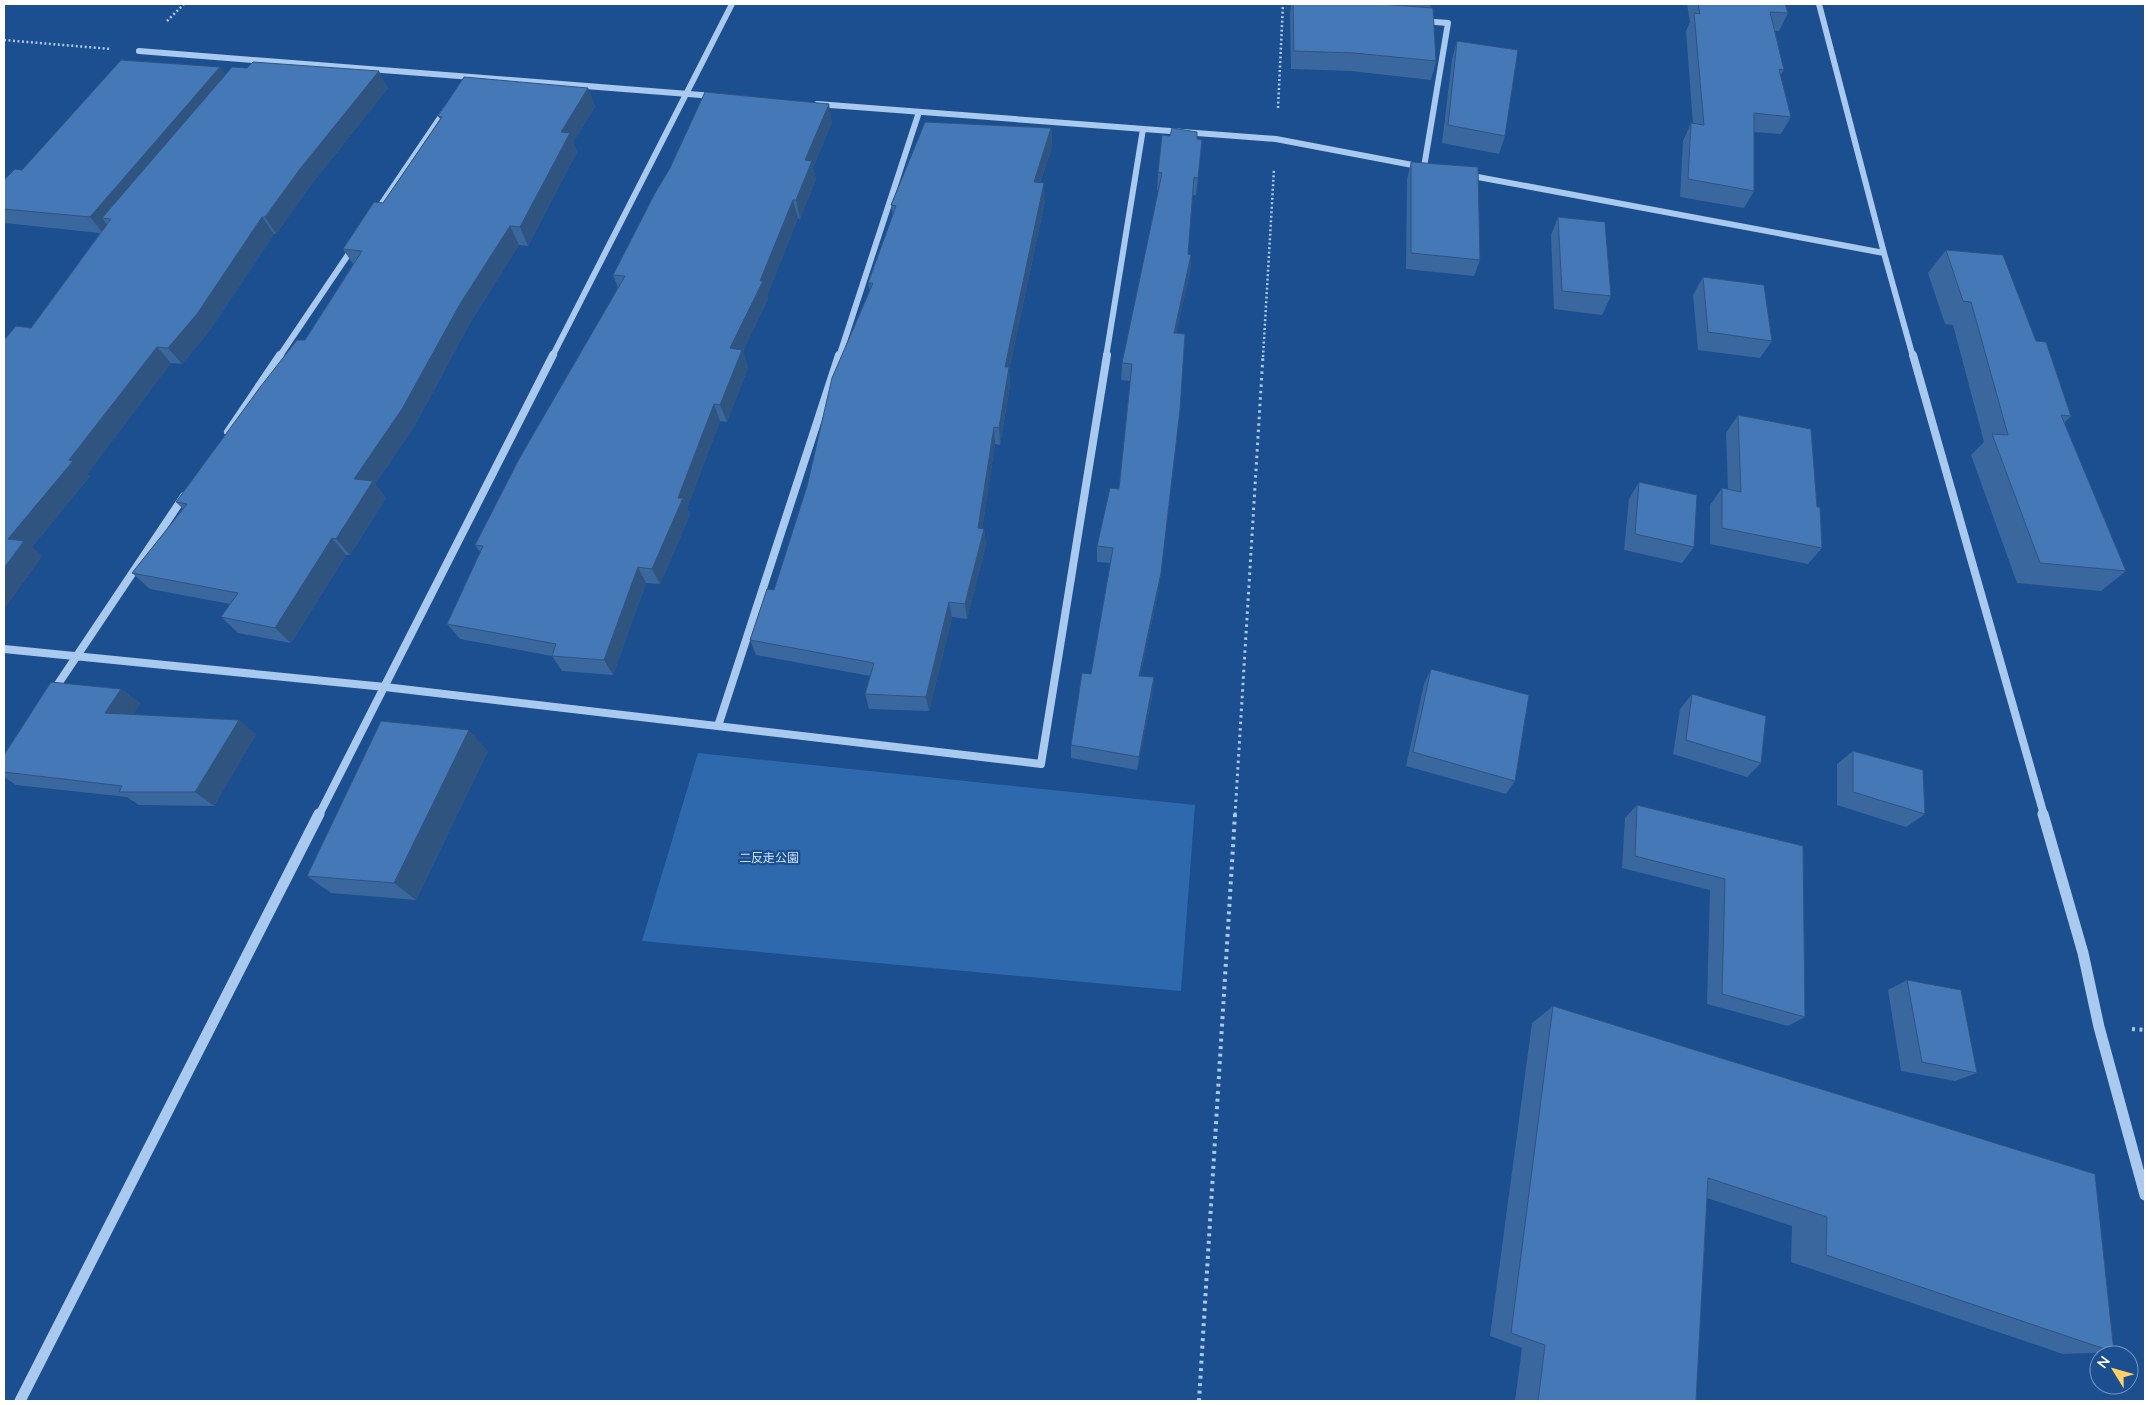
<svg xmlns="http://www.w3.org/2000/svg" width="2149" height="1405" font-family="Lato,'Noto Sans JP',sans-serif">
<style>
.green{fill:#2e69ad}
.lines{fill:none;stroke-linecap:round;stroke-linejoin:round}
.path-far2{stroke:#a9c9ee;stroke-width:2.5;stroke-dasharray:2 2.5;stroke-linecap:butt}
.path-far1{stroke:#a9c9ee;stroke-width:3;stroke-dasharray:2.5 4;stroke-linecap:butt}
.path{stroke:#a9c9ee;stroke-width:4;stroke-dasharray:3 4.5;stroke-linecap:butt}
.minor-far2{stroke:#a9c9ee;stroke-width:6}
.minor-far1{stroke:#a9c9ee;stroke-width:8}
.minor{stroke:#a9c9ee;stroke-width:11}
.wall{fill:#3a679d}
.shaded-wall{fill:#305480}
.building{fill:#4478b7;stroke:#305480}
.labels{text-anchor:middle;dominant-baseline:central;stroke-width:4.5;stroke-linejoin:round;paint-order:stroke}
.park-label{font-size:12px;fill:#cfe3fa;stroke:#1b4f8f}
</style>
<rect width="100%" height="100%" fill="#1b4f8f"/>
<path class="green" d="M698,753L1195,805L1181,991L642,941Z"/>
<g class="lines">
<path class="path-far2" d="M167,21L184,4
M4,40L111,49
M1278,108L1283,4
M1263,357L1274,169"/>
<path class="path-far1" d="M1235,815L1263,355"/>
<path class="path" d="M2132,1029L2145,1030
M1199,1401L1235,814"/>
<path class="minor-far2" d="M1819,4L1884,253L1913,357
M1422,21L1448,23L1424,167
M139,51L714,96
M817,104L1276,139L1423,167
M1467,175L1884,253
M376,212L446,109
M279,357L354,246
M552,357L732,4
M839,357L919,112
M1106,357L1143,129"/>
<path class="minor-far1" d="M1913,355L2044,815
M228,432L280,355
M4,649L385,687L1041,764L1107,355
M52,693L184,496
M718,726L839,355
M319,815L553,355"/>
<path class="minor" d="M2043,814L2083,953L2099,1027L2145,1195
M20,1401L319,814"/>
</g>
<path class="wall" d="M1291,4H1431L1430,8L1436,61L1431,80L1351,71L1291,69L1290,13Z
M1687,4H1785L1788,13L1779,31H1775L1784,70L1780,76L1791,117L1781,134L1754,132V191L1744,208L1680,197L1683,141L1691,123L1693,124L1686,31L1690,22Z
M1457,41L1505,136L1499,154L1442,143L1452,59Z
M220,67L225,75L388,88L310,186L276,234H274L210,330L182,364L171,363L87,474L90,476L32,547L42,556L4,609L31,328L100,233L4,223V180L22,170Z
M588,88L595,107L573,142L577,152L528,246L519,245L470,323L414,427L375,484L386,498L350,555H346L291,643L238,633L221,617L230,604L150,589L132,573L183,509L176,502L305,340L353,264L343,249L383,203L440,119L438,116Z
M832,122L813,168L816,179L800,219L798,218L767,296L768,299L743,351L748,368L727,422L720,421L687,508L690,515L660,584L646,583L613,675L562,671L552,656L460,639L447,624L480,552L475,545L618,288L613,275Z
M1051,128L1052,147L1040,183L1045,201L1009,370L1010,385L1000,445L995,444L982,529H984L986,545L967,619L952,617L929,711L869,709L865,694L870,676L756,655L750,640L774,590L870,291L868,283L893,216L891,205Z
M1197,139L1202,140L1196,195H1192L1188,254L1191,255L1190,272L1176,333L1159,588L1140,677H1154L1153,692L1137,770L1071,758V745L1091,674L1111,563L1097,562V546L1119,489L1130,381L1121,380L1122,363L1159,190H1157L1158,172Z
M1411,162L1480,260L1474,276L1406,269L1407,179Z
M1558,217L1611,296L1602,315L1554,309L1551,235Z
M1946,250L2036,341L2071,416L2064,423L2126,571L2101,591L2017,583L1971,455L1984,442L1953,325L1945,324L1928,273Z
M1703,277L1772,341L1760,358L1698,350L1693,295Z
M1738,415L1817,507L1822,548L1808,564L1710,544V505L1722,488L1728,489L1726,433Z
M1639,482L1694,547L1682,563L1624,550L1629,499Z
M1431,669L1515,781L1506,794L1406,766L1424,684Z
M121,689L140,703L133,714L256,734L214,806L139,805L127,797L16,785L4,777V755Z
M1692,694L1761,763L1747,777L1673,754L1680,709Z
M488,751L416,900L331,893L307,876Z
M1853,751L1925,814L1906,827L1837,805V764Z
M1637,805L1803,846L1805,1017L1788,1026L1707,1004L1710,890L1622,868L1625,818Z
M1907,980L1977,1073L1955,1081L1901,1071L1888,990Z
M1553,1006L2114,1352L2063,1354L1791,1262L1792,1226L1707,1198L1696,1401H1515L1522,1348L1490,1336L1532,1023Z"/>
<path class="shaded-wall" d="M220,67L231,83L111,219L102,218L109,227L103,233L90,217Z
M379,71L388,88L310,186L276,234L265,217L300,169Z
M588,88L595,107L573,142L577,152L528,246L520,227L561,132Z
M829,104L832,122L813,168L816,179L800,219L796,200L805,160Z
M1051,128L1052,147L1034,200V182Z
M1044,183L1045,201L1009,370L1010,385L1000,445L999,428L1005,367Z
M793,200L798,218L767,296L768,299L743,351L748,368L727,422L720,405L730,348L760,281Z
M262,217L274,234L210,330L182,364L168,348Z
M510,226L519,245L470,323L414,427L375,484L386,498L350,555L336,539L354,479L460,304Z
M1191,255L1190,272L1173,350L1174,333Z
M157,347L171,363L87,474L90,476L32,547L42,556L4,609V568L8,539Z
M714,404L720,421L687,508L690,515L660,584L652,569L678,498Z
M1180,410L1159,588L1137,691L1139,676Z
M994,427L995,444L980,544L978,528Z
M984,529L986,545L967,619L965,604Z
M332,538L346,555L291,643L275,628Z
M638,567L646,583L613,675L604,660Z
M949,602L952,617L929,711L926,697Z
M1154,677L1153,692L1137,770L1139,757Z
M121,689L140,703L125,727L105,713Z
M239,720L256,734L214,806L195,792Z
M469,730L488,751L416,900L394,883Z"/>
<path class="building" d="M1293,4H1379L1433,8L1436,61L1354,53L1294,51Z
M1698,4H1785L1788,13L1770,12L1784,70L1779,69L1791,117L1754,113V191L1688,179L1691,123L1704,125L1694,13L1700,14Z
M1457,41L1518,50L1505,136L1448,125Z
M121,60L220,67L90,217L4,209V180L15,169L22,170Z
M253,62L379,71L300,169L265,217H262L197,314L168,348L157,347L69,460L73,461L8,539L24,541L4,568V340L16,326L31,328L111,219L102,218L232,67L247,68Z
M464,77L588,88L561,132L570,133L520,227L510,226L460,304L402,409L354,479L373,481L336,539L332,538L275,628L221,617L238,593L132,573L187,504L176,502L261,386L297,340H305L362,251L343,249L374,202L383,203L442,117L438,116Z
M705,92L829,104L805,160L812,161L796,200H793L760,281H763L730,348L742,350L720,405L714,404L678,498H683L652,569L638,567L604,660L552,656L556,644L447,624L483,546L475,545L519,459L625,276L613,275L655,193L670,168Z
M925,122L1051,128L1034,182L1044,183L1005,367H1009L999,428L994,427L978,528L984,529L965,604L949,602L926,697L865,694L874,663L750,640L767,589L774,590L807,486L832,378L873,283H868L896,206L891,205Z
M1172,128L1197,132V139L1202,140L1198,178L1194,177L1188,254L1191,255L1174,333L1185,334L1180,410L1161,573L1139,676L1154,677L1139,757L1071,745L1082,673L1091,674L1113,548L1097,546L1110,488L1119,489L1132,364L1122,363L1162,173L1158,172L1162,135L1170,136Z
M1411,162L1478,167L1480,260L1411,253Z
M1558,217L1605,222L1611,296L1562,291Z
M1946,250L2003,255L2036,341L2046,342L2071,416L2061,415L2126,571L2040,563L1992,434L2008,435L1971,302L1963,301Z
M1703,277L1764,285L1772,341L1708,332Z
M1738,415L1811,429L1817,507H1820L1822,548L1722,528V488L1741,492Z
M1639,482L1697,495L1694,547L1635,534Z
M1431,669L1529,695L1515,781L1413,752Z
M51,682L121,689L105,713L239,720L195,792H119L122,786L4,772V755Z
M1692,694L1766,716L1761,763L1686,740Z
M381,721L469,730L394,883L307,876Z
M1853,751L1923,770L1925,814L1853,792Z
M1637,805L1803,846L1805,1017L1722,994L1725,879L1635,856Z
M1907,980L1961,990L1977,1073L1922,1062Z
M1553,1006L2095,1174L2114,1352L1826,1255L1827,1217L1708,1178L1696,1401H1538L1545,1345L1511,1333Z"/>
<g class="labels">
<g class="park-label">
<text x="769" y="857">二反走公園</text>
</g>
</g>
<rect width="2149" height="1405" fill="none" stroke="#ffffff" stroke-width="10"/>
<g transform="translate(2114 1370) rotate(307)"><circle r="24" fill="#1b4f8f" stroke="#7695bc"/>
<path d="M0-4L9 19L0 12L-9 19Z" fill="#ffd166"/>
<text y="-8" font-size="14" font-weight="bold" text-anchor="middle" fill="#ffffff">N</text>
</g>
</svg>
